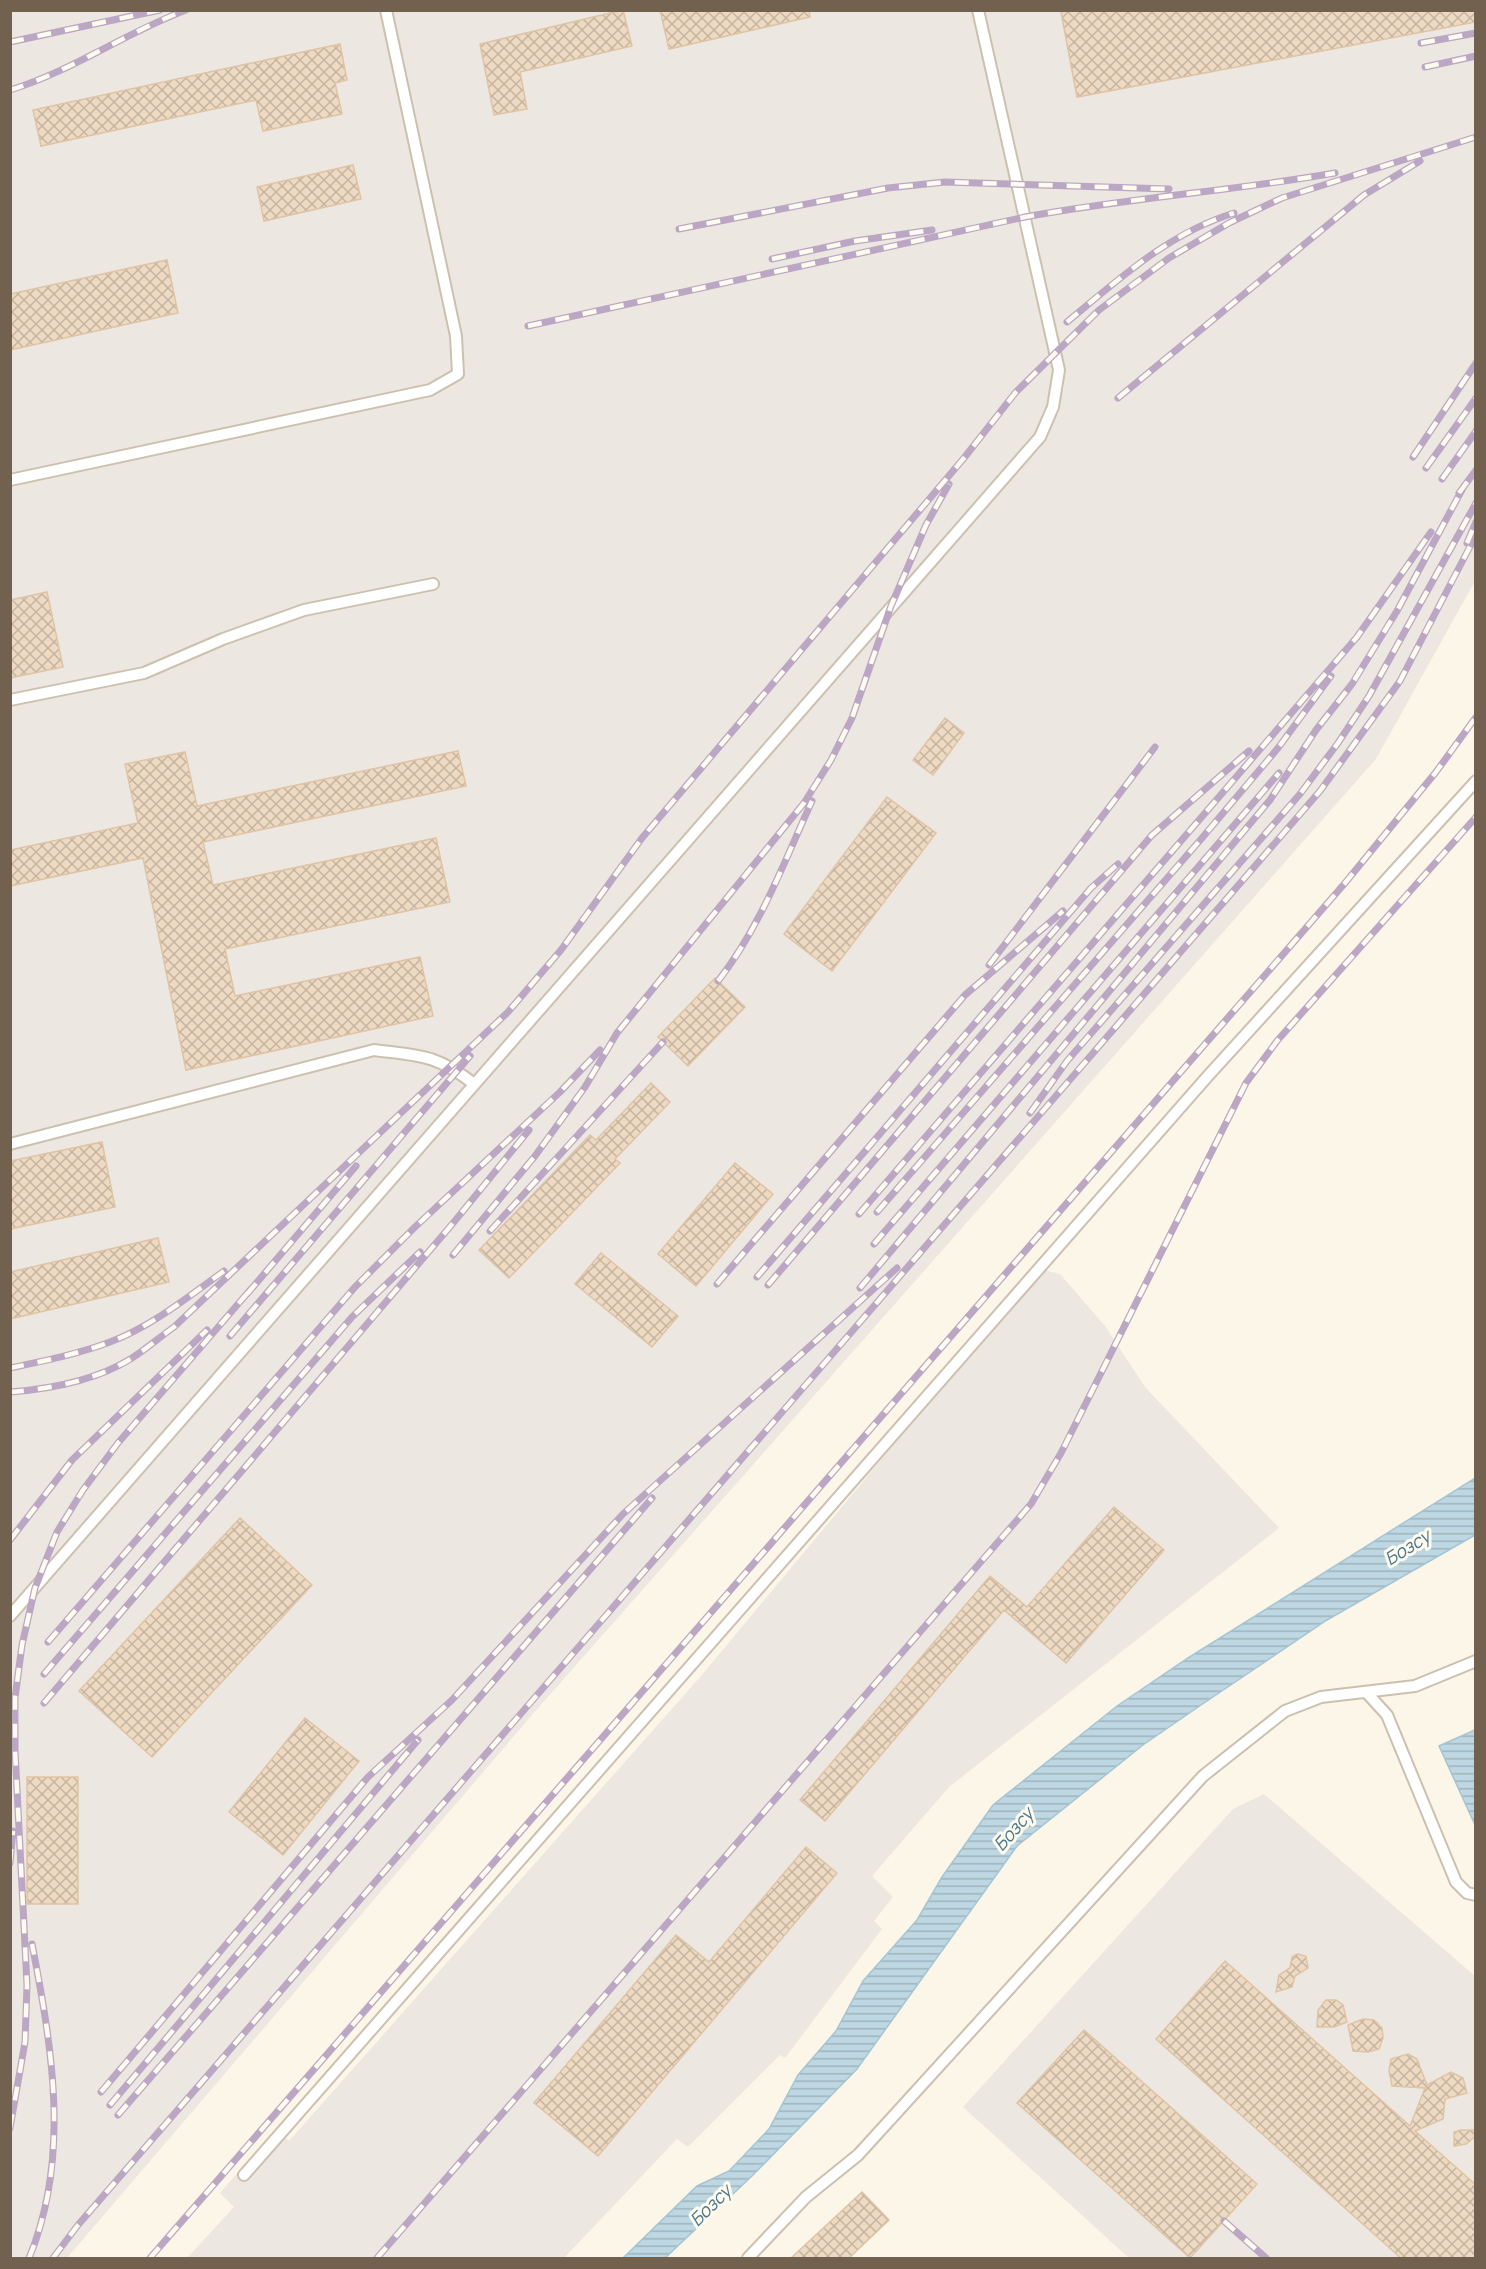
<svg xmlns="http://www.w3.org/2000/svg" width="1486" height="2269" font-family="Manrope,sans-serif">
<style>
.industrial{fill:#ece8e1}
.water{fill:url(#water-rules);stroke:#a5c5d4;stroke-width:1.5}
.building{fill:url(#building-cross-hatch);stroke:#dfc3a4;stroke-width:1.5}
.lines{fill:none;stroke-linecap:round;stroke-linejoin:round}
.service-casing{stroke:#ccc0af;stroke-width:14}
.service{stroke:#fff;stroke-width:10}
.rail-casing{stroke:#bba7c4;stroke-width:7}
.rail{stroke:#fdfaee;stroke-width:4.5;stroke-dasharray:14;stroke-linecap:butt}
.labels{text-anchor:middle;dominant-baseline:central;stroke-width:6;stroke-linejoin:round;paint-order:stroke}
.water-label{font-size:18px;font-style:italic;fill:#4d778a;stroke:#fdfaee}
</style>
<defs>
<pattern id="water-rules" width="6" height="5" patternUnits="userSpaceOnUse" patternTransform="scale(1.5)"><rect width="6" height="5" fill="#bed8e3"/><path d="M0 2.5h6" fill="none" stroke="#9fb3ba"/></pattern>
<pattern id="building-cross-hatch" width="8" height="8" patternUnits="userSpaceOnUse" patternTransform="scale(1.5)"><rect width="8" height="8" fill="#eedac2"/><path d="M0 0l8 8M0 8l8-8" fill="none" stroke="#c5b4a0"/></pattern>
</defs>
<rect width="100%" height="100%" fill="#fbf6e8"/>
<path class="industrial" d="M10,11H1476L1475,581L1376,759L532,1715L67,2258H15L10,2255Z
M1040,1269L1060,1274L1105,1326L1145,1387L1279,1528L949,1787L872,1876L893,1897L874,1921L882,1929L785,2058L780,2055L688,2147L677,2139L564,2258H187L234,2207L220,2193L276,2129L289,2141L701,1676Z
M1264,1794L1475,1976V2258H1129L963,2107L1233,1809Z"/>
<path class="water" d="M1475,1478V1535L1327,1620L1204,1703L1143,1745L1017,1846L857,2069L752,2176L665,2258H623L697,2186L729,2171L769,2129L798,2075L836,2031L863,1981L917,1920L942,1877L993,1805L1117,1706L1188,1658Z
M1475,1730V1825L1439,1746Z"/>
<path class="building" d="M623,10L632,46L520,72L527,109L494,115L480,44Z
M660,10H809L810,17L669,49Z
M1071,10H1476V22L1077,97L1061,12Z
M340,44L347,80L335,83L342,114L263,131L256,100L41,146L33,110Z
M353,165L361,199L264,221L257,187Z
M167,260L178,313L10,350V294Z
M47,592L63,667L10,678V600Z
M945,718L964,733L933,775L913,760Z
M458,751L466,786L203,842L213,885L436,838L450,902L225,949L235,996L420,957L433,1016L186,1070L143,858L10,886V850L138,823L125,764L185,752L197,806Z
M887,797L936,833L832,971L784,934Z
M715,978L745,1007L688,1066L658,1037Z
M651,1083L670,1102L615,1159L620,1163L509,1278L479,1250L590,1135L596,1140Z
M102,1142L115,1207L10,1229V1161Z
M735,1163L773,1194L696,1286L658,1254Z
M158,1238L169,1282L10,1319V1272Z
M601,1253L678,1316L652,1347L575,1284Z
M1114,1507L1164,1550L1066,1663L1004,1610L825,1821L800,1800L990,1576L1027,1607Z
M240,1518L312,1585L152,1757L79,1691Z
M305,1718L359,1761L283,1855L229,1812Z
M27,1777H78V1904H27Z
M806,1847L837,1873L598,2156L534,2103L676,1935L709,1962Z
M1297,1954L1306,1956L1308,1968L1295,1976L1292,1987L1276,1992L1279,1975L1290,1968L1292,1957Z
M1225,1961L1410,2126L1425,2088L1392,2086L1389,2071L1391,2059L1408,2054L1417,2059L1427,2085L1451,2072L1463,2078L1467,2093L1445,2099L1443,2119L1415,2131L1476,2185V2259H1402L1156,2039Z
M1326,2000H1336L1343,2005L1347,2022L1334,2027H1317L1318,2010Z
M1363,2019L1374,2020L1382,2028L1383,2038L1379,2049L1368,2052L1353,2051L1348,2025Z
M1084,2030L1257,2184L1190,2258L1017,2103Z
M1461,2130H1476V2136L1466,2144L1454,2146V2132Z
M862,2192L889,2220L848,2259H790Z"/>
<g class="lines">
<defs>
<path id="service" d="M10,480L430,390L458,374L456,336L386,10
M10,700L144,673L223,639L304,610L433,584
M10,1144L374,1050C420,1056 436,1054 474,1084
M10,1616L1040,437L1053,407L1059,370L978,10
M1366,1692L1387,1715L1456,1882L1467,1893L1476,1895
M244,2175L1207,1077L1476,781
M748,2258L806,2197L858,2155L1203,1776L1285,1711L1321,1697L1415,1686L1476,1661"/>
</defs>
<use href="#service" class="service-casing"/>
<use href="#service" class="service"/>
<defs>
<path id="rail" d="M10,42L160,10
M1421,43L1476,33
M1425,67L1476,56
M10,90C72,71 125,33 186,10
M679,229L888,188L945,182L1169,189
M772,259L855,241L932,230
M1067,322C1119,279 1169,233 1234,213
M528,326L1025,217C1128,198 1232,191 1335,173
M1118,398L1364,195L1420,161
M1413,457L1476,363
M1426,468L1476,398
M1442,479L1476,431
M1459,493L1476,470
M1467,543L1476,522
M989,965L1155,747
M718,981C760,928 784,862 812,801
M1030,1113L1067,1061L1300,794L1338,743L1369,696L1476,503
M877,1212L1202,838L1278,748L1331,676
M859,1214L1357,637L1431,532
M490,1231L663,1042
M874,1244L1279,773
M453,1255L535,1156L585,1087L617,1033L804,803L831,760L852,718L891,606L926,525L949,484
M757,1277L1091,888L1118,864
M717,1284L965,995L1063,911
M768,1285L1152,835L1249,751
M860,1288L1270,800L1316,730L1352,684L1397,611L1464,486
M247,1294L356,1166
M230,1336L470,1056
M10,1368C44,1361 78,1354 110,1342C152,1326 188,1297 224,1271
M10,1392C51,1389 97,1380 132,1358C146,1349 160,1337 174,1327L508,1012L561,950L642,838L964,458L1016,392L1099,310L1169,258L1229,223L1282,198L1476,137
M10,1540L72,1460L207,1330
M48,1642L355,1287L415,1227L560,1092L600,1050
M44,1674L352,1317L420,1252
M44,1703L454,1222L529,1130
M10,1863L13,1831
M101,2092L368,1777L452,1700L623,1514L897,1268
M110,2105L418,1740
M118,2115L652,1498
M10,2128L25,2042L27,1985L15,1750V1698L22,1645L35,1588L57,1532L83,1490L118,1443L251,1289
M1224,2221L1266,2258
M29,2258C71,2157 52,2047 32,1944
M53,2258L78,2225L1320,791L1400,681L1476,535
M150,2258L1345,883L1436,772L1476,717
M377,2258L1031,1504L1061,1453L1246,1083L1277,1041L1476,817"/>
</defs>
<use href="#rail" class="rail-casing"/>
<use href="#rail" class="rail"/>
</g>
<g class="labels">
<g class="water-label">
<text transform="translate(1407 1547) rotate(-32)">Бозсу</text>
<text transform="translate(1013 1829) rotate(-49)">Бозсу</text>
<text transform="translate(710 2205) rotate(-45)">Бозсу</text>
</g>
</g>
<rect width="1486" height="2269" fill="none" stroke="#72614e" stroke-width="24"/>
</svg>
